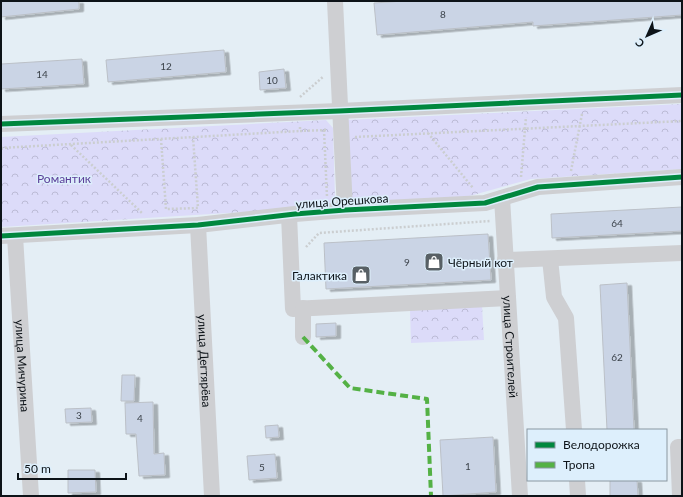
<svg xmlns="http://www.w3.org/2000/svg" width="683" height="497" font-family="Lato,sans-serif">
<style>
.park{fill:url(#park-crowns)}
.building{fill:#cad4e5;stroke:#bbc0c7;filter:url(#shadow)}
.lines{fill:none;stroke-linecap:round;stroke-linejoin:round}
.path{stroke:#cbced0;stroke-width:2.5;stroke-dasharray:2 2;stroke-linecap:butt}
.minor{stroke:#cecfd2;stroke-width:16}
.quiet{stroke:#54b145;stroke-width:4;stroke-dasharray:8 4;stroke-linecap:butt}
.cycleway-casing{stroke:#ddeffc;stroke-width:8}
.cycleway{stroke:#00873e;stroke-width:5}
.labels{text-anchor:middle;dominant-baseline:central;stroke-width:3;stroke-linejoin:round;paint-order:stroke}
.number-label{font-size:10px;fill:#3c434b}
.park-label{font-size:12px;fill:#5c409a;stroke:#ddeffc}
.street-label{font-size:12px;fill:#0d1318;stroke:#ddeffc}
.poi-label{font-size:12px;fill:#0d1318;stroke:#ddeffc;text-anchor:start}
</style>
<defs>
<pattern id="park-crowns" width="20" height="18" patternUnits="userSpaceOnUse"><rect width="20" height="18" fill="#dcdbf9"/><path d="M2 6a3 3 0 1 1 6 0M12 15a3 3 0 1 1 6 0" fill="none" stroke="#bcbbd5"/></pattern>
<filter id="shadow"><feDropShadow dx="4.5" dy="2.5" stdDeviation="0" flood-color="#0004"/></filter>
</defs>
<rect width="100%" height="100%" fill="#e4eef5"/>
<path class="park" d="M682,104V169L531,179L466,197L356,202L349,194L345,120Z
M326,120L333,128L335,198L326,207L1,227V137Z
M482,306L484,340L411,343L410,310Z"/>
<path class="building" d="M1,1H79V9L1,17Z
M404,1H682V15L533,26V22L377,35L374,3Z
M224,50L226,72L108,82L106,60Z
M82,59L84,84L1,89V64Z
M284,69L286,88L260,90L259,72Z
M682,207V231L552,238L551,214Z
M488,234L491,280L326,289L324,243Z
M627,283L634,430H607L600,285Z
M336,323V336L316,337V324Z
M122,375H135L134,401H121Z
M153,402L154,454L164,453L165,475L139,476L136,434H126L125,403Z
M91,408L92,422L66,423L65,409Z
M278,425L279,437L266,438L265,426Z
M493,437L496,492L443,496L440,440Z
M275,454L277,478L249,480L247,456Z
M68,470H95L96,492L68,493Z
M610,480H637L638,496H610Z"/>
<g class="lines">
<path class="path" d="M300,97L324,76
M300,127V131L326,130
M324,130L327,197
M428,133L473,188
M355,137L682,121
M161,139L166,209L198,208L193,137
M71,145L142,213
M1,148L300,131
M571,171L582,114
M521,177L526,117
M306,247L319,233L490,221"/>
<g class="minor">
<path d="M335,1L345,210"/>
<path d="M1,124L339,111L682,95"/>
<path id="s1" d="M502,198L520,496"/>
<path d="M289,215L293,309L508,298"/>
<path id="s2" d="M198,225L212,496"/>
<path d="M1,236L198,225L295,214L345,210L485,203L538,187L682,177"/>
<path id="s3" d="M15,236L31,496"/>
<path d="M550,259L554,297L566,318L574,430"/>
<path d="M505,260L682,253"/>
<path d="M303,337V308"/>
<path d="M577,480L578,496"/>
<path d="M680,496L678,447H682"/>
</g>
<path class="quiet" d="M303,337L350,388L427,399L431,496"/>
<defs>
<path id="cycleway" d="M1,124L339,111L682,95
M1,236L198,225L295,214L345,210L485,203L538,187L682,177"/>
</defs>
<use href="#cycleway" class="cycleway-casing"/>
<use href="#cycleway" class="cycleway"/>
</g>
<defs>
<symbol id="shop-square" viewBox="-11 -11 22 22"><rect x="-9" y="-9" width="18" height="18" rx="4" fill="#586065" stroke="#ddeffc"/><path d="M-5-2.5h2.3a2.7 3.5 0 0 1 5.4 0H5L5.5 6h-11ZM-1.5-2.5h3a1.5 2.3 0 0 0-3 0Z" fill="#fff"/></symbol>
</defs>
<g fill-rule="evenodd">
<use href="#shop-square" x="423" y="251" width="22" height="22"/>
<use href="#shop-square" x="350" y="264" width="22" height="22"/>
</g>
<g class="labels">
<g class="number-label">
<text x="443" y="14">8</text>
<text x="166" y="66">12</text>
<text x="42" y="74">14</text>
<text x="272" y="80">10</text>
<text x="617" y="223">64</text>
<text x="407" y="262">9</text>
<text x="617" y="357">62</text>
<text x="79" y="415">3</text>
<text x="140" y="418">4</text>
<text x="468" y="466">1</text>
<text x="262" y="467">5</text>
</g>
<g class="park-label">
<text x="64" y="178">Романтик</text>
</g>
<g class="street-label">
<text transform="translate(342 201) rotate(-4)">улица Орешкова</text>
<text stroke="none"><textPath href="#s1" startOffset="149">улица Строителей</textPath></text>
<text stroke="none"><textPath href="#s2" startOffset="136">улица Дегтярёва</textPath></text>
<text stroke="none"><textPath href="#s3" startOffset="130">улица Мичурина</textPath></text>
</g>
<g class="poi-label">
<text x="448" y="262">Чёрный кот</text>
<text x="347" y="275" text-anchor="end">Галактика</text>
</g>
</g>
<rect width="683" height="497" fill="none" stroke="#0d1318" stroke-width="4"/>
<rect x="527" y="429" width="140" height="52" fill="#ddeffc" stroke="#8a97a1"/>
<rect x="535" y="442" width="20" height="6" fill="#00873e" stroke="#8a97a1"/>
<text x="563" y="449" font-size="12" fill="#0d1318">Велодорожка</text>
<rect x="535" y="462" width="20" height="6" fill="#54b145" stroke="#8a97a1"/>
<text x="563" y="469" font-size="12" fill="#0d1318">Тропа</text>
<g transform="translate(647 36) rotate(225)" stroke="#ddeffc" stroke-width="3" paint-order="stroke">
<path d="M0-3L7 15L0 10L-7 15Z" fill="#0d1318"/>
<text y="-6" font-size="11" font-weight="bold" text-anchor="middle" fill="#0d1318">С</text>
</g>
<path d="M18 473v6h108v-6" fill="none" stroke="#0d1318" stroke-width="2"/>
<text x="24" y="473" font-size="12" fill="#0d1318" stroke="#ddeffc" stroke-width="3" paint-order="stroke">50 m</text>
</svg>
